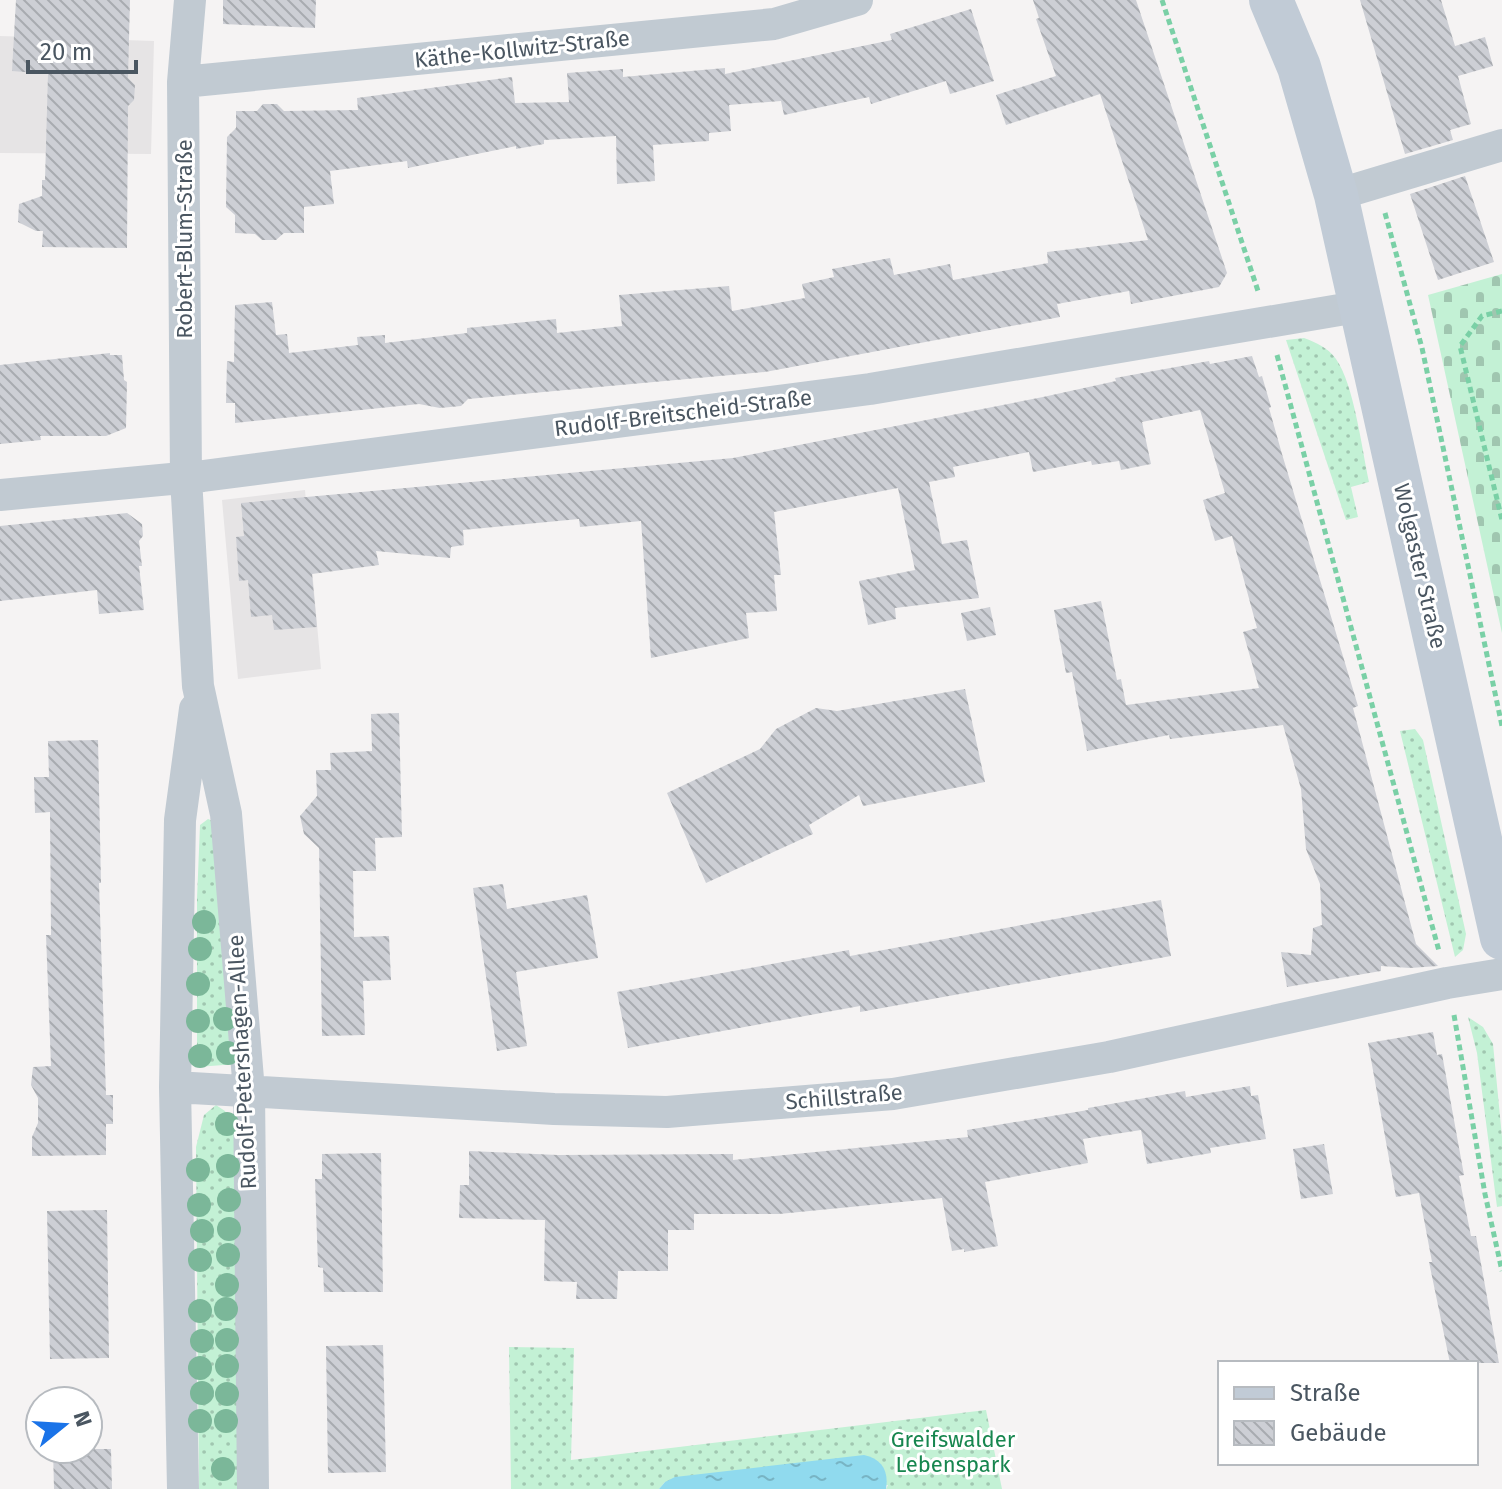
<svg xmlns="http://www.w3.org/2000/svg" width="1502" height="1489" font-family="'Fira Sans',sans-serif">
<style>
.education{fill:#e6e4e5}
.grass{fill:url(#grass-dots)}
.cemetery{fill:url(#cemetery-stones)}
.water{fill:url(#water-ripples)}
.building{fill:url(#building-back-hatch)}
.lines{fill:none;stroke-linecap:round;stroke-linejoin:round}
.path{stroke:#7ad0a6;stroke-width:5;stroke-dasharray:6 4;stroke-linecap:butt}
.street{stroke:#c1cad2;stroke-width:32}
.secondary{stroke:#c1cbd6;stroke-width:44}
.tree{fill:#7bb799}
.labels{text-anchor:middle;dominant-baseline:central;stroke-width:6;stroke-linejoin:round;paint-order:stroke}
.street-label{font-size:22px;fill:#4a5661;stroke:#fff}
.park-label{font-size:22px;fill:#17864f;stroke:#fff}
</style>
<defs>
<pattern id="grass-dots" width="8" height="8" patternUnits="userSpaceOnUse" patternTransform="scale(2)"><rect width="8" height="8" fill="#c3f1d5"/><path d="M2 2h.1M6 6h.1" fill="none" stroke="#a0c6b0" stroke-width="1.8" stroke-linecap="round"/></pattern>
<pattern id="cemetery-stones" width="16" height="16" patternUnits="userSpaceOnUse" patternTransform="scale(2)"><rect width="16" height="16" fill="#c3f1d5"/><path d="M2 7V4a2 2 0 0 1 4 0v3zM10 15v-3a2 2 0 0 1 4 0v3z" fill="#a0c6b0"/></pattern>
<pattern id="water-ripples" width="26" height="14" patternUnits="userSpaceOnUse" patternTransform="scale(2)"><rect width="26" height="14" fill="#90daee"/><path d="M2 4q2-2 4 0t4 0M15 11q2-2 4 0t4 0" fill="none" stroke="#78b4c4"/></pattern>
<pattern id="building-back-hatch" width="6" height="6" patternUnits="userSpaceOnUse" patternTransform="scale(2)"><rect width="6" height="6" fill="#cdcfd5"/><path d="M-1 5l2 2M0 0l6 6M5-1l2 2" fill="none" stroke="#a8abb0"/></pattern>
</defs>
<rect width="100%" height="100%" fill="#f5f3f3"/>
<path class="education" d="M0,36L154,41L151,154L0,153Z
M305,490L321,669L238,679L222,500Z"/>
<path class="grass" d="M1304,338C1317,343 1327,347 1336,359C1354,384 1362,450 1369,482L1351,487L1358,517L1346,520L1286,340Z
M1415,729L1423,740L1466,934L1463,950L1455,957L1400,731Z
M208,819L215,822L237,1064L197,1067V899L200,825Z
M1468,1017L1483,1027L1493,1044L1502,1137V1206L1497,1207L1477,1053Z
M216,1105L225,1111L238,1138L241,1489H199L196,1147L204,1115Z
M509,1347L574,1348L571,1460L986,1410L1002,1489H886L888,1485L665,1482L659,1489H511Z"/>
<path class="cemetery" d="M1502,274V633L1428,295Z"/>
<path class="water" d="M864,1455C882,1459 889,1471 886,1489H659L665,1482L675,1477Z"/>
<path class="building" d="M16,0H130L128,78L135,85L134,100L128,106L127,248L42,247L43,231H36L18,222L19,204L42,196V180H45L48,74L12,71Z
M223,0H316L315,28L223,24Z
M1033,0H1136L1227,273L1219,287L1131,304L1129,291L1057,304L1060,317L765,372L468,399L461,406L440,408L419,404L235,423V403H226L227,361L234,362L235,305L272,302L276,335L287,334L289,353L358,345L357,337L385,335V343L467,333V328L556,319L557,333L622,326L619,295L729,286L732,311L805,298L802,284L834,277L832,269L890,258L894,275L950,264L953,280L1048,263L1047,252L1148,240L1100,94L1006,125L996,95L1056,76L1036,19L1039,18Z
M1360,0H1441L1455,46L1485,37L1493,66L1458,76L1471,124L1450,130L1453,140L1405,154Z
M971,9L994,81L950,94L946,81L871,104L869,97L784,115L781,101L729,105L731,131L709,133V141L653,145L655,181L617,184L616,136L544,140V144L516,149V146L408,168L407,161L330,171L334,204L304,207V233H284L276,240H262L255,234L235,233V215L226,207L227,137L236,128V111H257L263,104H277L284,111L358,110L357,98L512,77L515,103L569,102L567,73L623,69V77L725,68V74L892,40L890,34Z
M1465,176L1494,262L1438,280L1410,194Z
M110,353V355H122L124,380L127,382L126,428L106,436H40L41,440L0,444V365Z
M1252,356L1259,377L1262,376L1271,407L1269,408L1282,454L1358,706L1353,708L1416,944L1438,966L1410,968L1381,966V971L1287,987L1281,952L1311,955L1313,928L1322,925L1320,884L1306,849L1301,789L1283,725L1170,739L1169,735L1087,751L1072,672L1066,673L1054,610L1101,601L1117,680L1121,679L1126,705L1259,688L1243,632L1257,628L1232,536L1215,541L1203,500L1225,493L1200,410L1142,422L1151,464L1121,470L1119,461L1092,465L1091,461L1033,472L1029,452L953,467L955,477L929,482L942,544L967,540L979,598L895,608L896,619L868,625L859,581L915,570L898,488L774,512L781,575H774L777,611L746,613L749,638L651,658L641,521L580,527L579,519L463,530L464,545L451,547L450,558L376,551L379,565L312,574L317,627L274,630L272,615L251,617L248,580L239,581L236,537L244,536L241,503L733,458L1043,397L1116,381L1115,378L1209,361L1210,364Z
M127,513L142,524L143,536L139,541L142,566H139L144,610L99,614L97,590L0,601V526Z
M990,607L996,635L967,641L961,613Z
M965,689L985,782L863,806L859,795L809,825L813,834L706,883L667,793L760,749L776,729L816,708L837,711Z
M399,713L402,837L375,838L376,871H353L354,937L389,936L391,980L363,981L365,1035L322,1036L319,848L304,834L300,816L317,796L316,770H331L330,753L372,751L371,714Z
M98,740L101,883H99L106,1095H113V1124H106V1155L32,1156V1137L38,1123V1098L31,1085L33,1067L51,1066L46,935H51L50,812L35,813L34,777H49L48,741Z
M503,884L507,909L587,895L598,958L516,972L527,1046L497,1051L473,888Z
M1161,900L1171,956L860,1012V1006L628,1048L617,992L849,950L850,956Z
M1433,1032L1437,1055L1442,1054L1464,1175L1459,1176L1471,1236H1476L1499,1363H1450L1429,1262H1432L1419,1193L1396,1197L1368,1043Z
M1250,1086L1251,1096L1258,1095L1266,1139L1210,1148L1211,1153L1147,1164L1141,1130L1083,1139L1088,1163L985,1182L998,1246L964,1252V1249L952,1251L942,1198L779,1214H694V1230H668V1271H618L617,1299H576L577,1282L544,1281L545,1220L459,1218L460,1185H469V1151L558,1155L733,1154V1160L968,1137L967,1130L1088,1110V1108L1185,1091L1186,1097Z
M1324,1144L1333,1194L1301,1199L1293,1149Z
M381,1153L383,1292H324L323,1268L318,1267L315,1179H322V1154Z
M107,1210L109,1358L50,1359L47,1211Z
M383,1345L386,1472L328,1473L326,1346Z
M53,1449H111L112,1489H54Z"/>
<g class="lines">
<path class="path" d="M1162,0L1258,291
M1385,213L1422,348L1502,726
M1502,311L1482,316L1460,346L1502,520
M1277,355L1439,951
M1454,1015L1485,1194L1502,1271"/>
<path class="street" d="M190,0L183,82L186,478L198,686L226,814L249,1091L253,1489
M183,82L774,24L857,0
M1336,195L1502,145
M0,495L203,476L870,389L1363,306
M175,1087L554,1109L667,1112L893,1094L1109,1057L1447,983L1502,974
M183,1489L175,1087L180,820L195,709"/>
<path class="secondary" d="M1271,0L1299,67L1336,195L1502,938"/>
</g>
<g class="tree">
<circle cx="204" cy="922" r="12"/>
<circle cx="200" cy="949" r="12"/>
<circle cx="198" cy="984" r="12"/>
<circle cx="225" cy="1019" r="12"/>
<circle cx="198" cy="1021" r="12"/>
<circle cx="228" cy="1053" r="12"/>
<circle cx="200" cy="1056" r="12"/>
<circle cx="227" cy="1124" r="12"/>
<circle cx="228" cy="1166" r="12"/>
<circle cx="198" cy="1170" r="12"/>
<circle cx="229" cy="1200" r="12"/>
<circle cx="199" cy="1205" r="12"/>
<circle cx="229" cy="1229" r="12"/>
<circle cx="202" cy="1231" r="12"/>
<circle cx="228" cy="1255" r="12"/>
<circle cx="200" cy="1260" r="12"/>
<circle cx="227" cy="1285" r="12"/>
<circle cx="226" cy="1309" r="12"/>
<circle cx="200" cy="1311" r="12"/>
<circle cx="227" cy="1340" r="12"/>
<circle cx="202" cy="1341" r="12"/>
<circle cx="227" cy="1366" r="12"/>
<circle cx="200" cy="1368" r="12"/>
<circle cx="202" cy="1393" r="12"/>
<circle cx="227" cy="1394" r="12"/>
<circle cx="200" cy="1421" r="12"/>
<circle cx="226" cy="1421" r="12"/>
<circle cx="223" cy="1469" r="12"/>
</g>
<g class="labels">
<g class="street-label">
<text transform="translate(522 49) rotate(-6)">Käthe-Kollwitz-Straße</text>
<text transform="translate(184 239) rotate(-90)">Robert-Blum-Straße</text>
<text transform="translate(683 413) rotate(-7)">Rudolf-Breitscheid-Straße</text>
<text transform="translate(1420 566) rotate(77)">Wolgaster Straße</text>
<text transform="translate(242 1062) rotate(-93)">Rudolf-Petershagen-Allee</text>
<text transform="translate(844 1097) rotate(-5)">Schillstraße</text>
</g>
<g class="park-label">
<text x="953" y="1439">Greifswalder<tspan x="953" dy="25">Lebenspark</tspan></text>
</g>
</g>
<rect x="1218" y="1361" width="260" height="104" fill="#ffffff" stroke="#b7bbc0" stroke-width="2"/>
<rect x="1234" y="1387" width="40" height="12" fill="#c1cbd6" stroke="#b7bbc0" stroke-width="2"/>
<text x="1290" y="1401" font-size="24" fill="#4a5661">Straße</text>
<rect x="1234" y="1421" width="40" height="24" fill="url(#building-back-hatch)" stroke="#b7bbc0" stroke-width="2"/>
<text x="1290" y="1441" font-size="24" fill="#4a5661">Gebäude</text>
<g transform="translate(64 1425) rotate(72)"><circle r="38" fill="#ffffff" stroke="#b7bbc0" stroke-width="2"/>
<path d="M0-6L14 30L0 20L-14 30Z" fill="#1a73e8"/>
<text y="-12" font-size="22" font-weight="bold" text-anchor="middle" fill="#4a5661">N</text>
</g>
<path d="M28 60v12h108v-12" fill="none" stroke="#4a5661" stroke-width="4"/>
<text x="40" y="60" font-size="24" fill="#4a5661" stroke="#ffffff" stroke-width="6" paint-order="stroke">20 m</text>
</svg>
